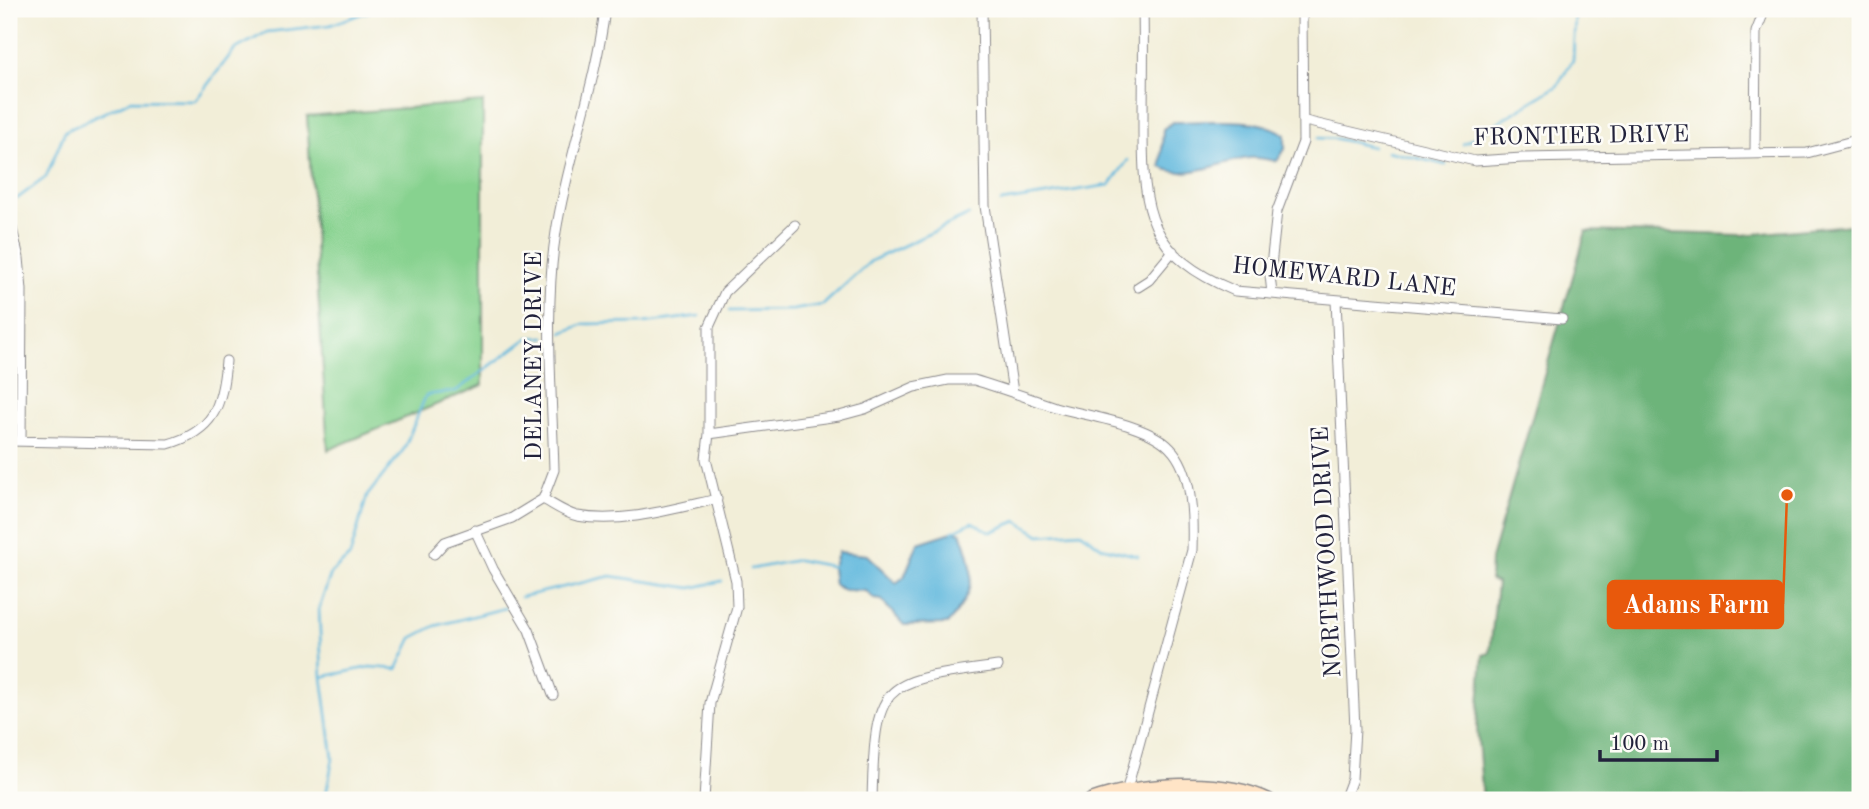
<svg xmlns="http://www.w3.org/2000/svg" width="1869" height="809" font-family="'Old Standard TT',serif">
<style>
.green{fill:#87d28f;stroke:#547a65;stroke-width:2}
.forest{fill:#6db47a;stroke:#486b5a;stroke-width:2}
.water{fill:#60b8dd;stroke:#416d8c;stroke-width:2}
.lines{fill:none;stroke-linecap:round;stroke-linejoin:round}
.stream{stroke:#60b8dd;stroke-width:2.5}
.street-casing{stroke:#8a888a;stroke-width:11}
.secondary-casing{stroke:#8a888a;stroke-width:15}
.street{stroke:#fff;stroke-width:9}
.secondary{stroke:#ffe4c6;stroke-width:12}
.labels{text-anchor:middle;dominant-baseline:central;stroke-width:5;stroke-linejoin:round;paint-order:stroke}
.street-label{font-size:24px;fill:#22223b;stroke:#fdfcf7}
.leader{fill:none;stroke:#e8590c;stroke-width:2.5}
.callout-dot{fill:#e8590c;stroke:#fdfcf7;stroke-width:2.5}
.callout{fill:#e8590c;stroke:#e8590c;stroke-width:2.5}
.callout-label{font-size:26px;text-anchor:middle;font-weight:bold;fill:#fff}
</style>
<rect width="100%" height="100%" fill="#fdfcf7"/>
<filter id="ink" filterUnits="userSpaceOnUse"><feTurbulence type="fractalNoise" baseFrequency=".0143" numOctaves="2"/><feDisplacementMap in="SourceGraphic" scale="14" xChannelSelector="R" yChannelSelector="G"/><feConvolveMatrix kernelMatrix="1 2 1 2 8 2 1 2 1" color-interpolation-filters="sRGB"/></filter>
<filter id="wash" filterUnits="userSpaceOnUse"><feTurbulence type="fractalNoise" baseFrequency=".00686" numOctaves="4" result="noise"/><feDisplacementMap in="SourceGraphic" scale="28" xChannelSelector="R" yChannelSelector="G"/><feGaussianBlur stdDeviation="1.57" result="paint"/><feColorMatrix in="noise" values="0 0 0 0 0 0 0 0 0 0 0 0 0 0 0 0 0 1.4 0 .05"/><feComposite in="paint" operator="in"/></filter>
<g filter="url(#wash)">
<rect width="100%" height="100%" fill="#f2eed8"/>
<path class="green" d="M483,102V385L328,450L307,116Z"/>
<path class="forest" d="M1860,224V800H1483L1477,728L1483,655L1490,653L1497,583L1490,580L1491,559L1586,231L1742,235Z"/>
<path class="water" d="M1173,122C1203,122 1261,115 1285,135V149L1277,161C1268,160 1257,157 1249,158C1223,161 1185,181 1161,167L1163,129Z
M955,531L961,533C977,570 976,592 947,624L904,625L881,600L874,599L866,591L844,590L834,585L832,568L838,552L867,555L896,583L904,577L918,543Z"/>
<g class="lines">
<path class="stream" d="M1318,138L1337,139L1373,147
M1463,144L1557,86L1573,60L1575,14L1579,9
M1387,151L1446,165
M18,198L46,177L65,131L131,100L195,101L234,50L267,32L330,25L375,9
M1001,202L1110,185L1128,160
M729,311L793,310L823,305L871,261L969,215
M562,333L584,324L644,323L700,316
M952,532L972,522L991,532L1017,521L1040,535L1081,532L1101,547L1138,556
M751,569L798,560L835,567
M521,597L611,576L691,588L722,581
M322,677L370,667L397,669L412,638L435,626L505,608
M325,800L333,758L322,677L319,609L331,573L350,556L367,496L404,449L426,395L456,391L528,338L545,337"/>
</g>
</g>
<g filter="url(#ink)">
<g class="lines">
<defs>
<path id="street" d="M982,9L985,206L1013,392
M1143,9C1144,48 1143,88 1143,128C1143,213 1148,255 1235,291L1562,319
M1305,121L1475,161L1522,158L1807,153L1860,139
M1755,152L1756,32L1765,9
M9,216L19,258L22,290L21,441
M1138,287L1149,280L1173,251
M1272,294L1270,275L1277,211L1303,142L1302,9
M1336,300L1355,729L1352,779L1344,800
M709,434L839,416L865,409L914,387L948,380H974C1001,388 1028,398 1055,407C1086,416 1148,424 1170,448C1193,471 1193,519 1192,550L1127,789
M9,441L168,444C214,431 222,406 226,361
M543,499C554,505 565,513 577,516C622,524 673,509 717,499
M475,530L493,569L529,630L553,695
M434,554L445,542L512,518L543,499L554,470C552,394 544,307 556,232C568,156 596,85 605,9
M704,800L710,703L737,607L736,581L706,459L709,434V327L725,292L795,225
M872,800C875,678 881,682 998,666"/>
<path id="secondary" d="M1091,800C1139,783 1223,777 1269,800"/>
</defs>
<use href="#street" class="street-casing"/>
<use href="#secondary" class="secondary-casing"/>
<use href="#street" class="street"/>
<use href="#secondary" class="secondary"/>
</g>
</g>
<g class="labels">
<g class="street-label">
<text transform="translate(1581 137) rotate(-1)">FRONTIER DRIVE</text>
<text transform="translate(1344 278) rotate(6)">HOMEWARD LANE</text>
<text transform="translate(535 356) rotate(-90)">DELANEY DRIVE</text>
<text transform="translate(1328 552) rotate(-93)">NORTHWOOD DRIVE</text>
</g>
</g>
<path class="leader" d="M1787 495L1783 604"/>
<circle class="callout-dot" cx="1787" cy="495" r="7"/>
<rect class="callout" x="1608" y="581" width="175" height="47" rx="7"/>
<g class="callout-label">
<text x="1696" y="613">Adams Farm</text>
</g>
<rect width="1869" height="809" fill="none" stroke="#fdfcf7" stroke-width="35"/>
<path d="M1600 750v10h117v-10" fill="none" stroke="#22223b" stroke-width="3.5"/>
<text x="1610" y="750" font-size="21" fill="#22223b" stroke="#fdfcf7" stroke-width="5" paint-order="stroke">100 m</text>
</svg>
